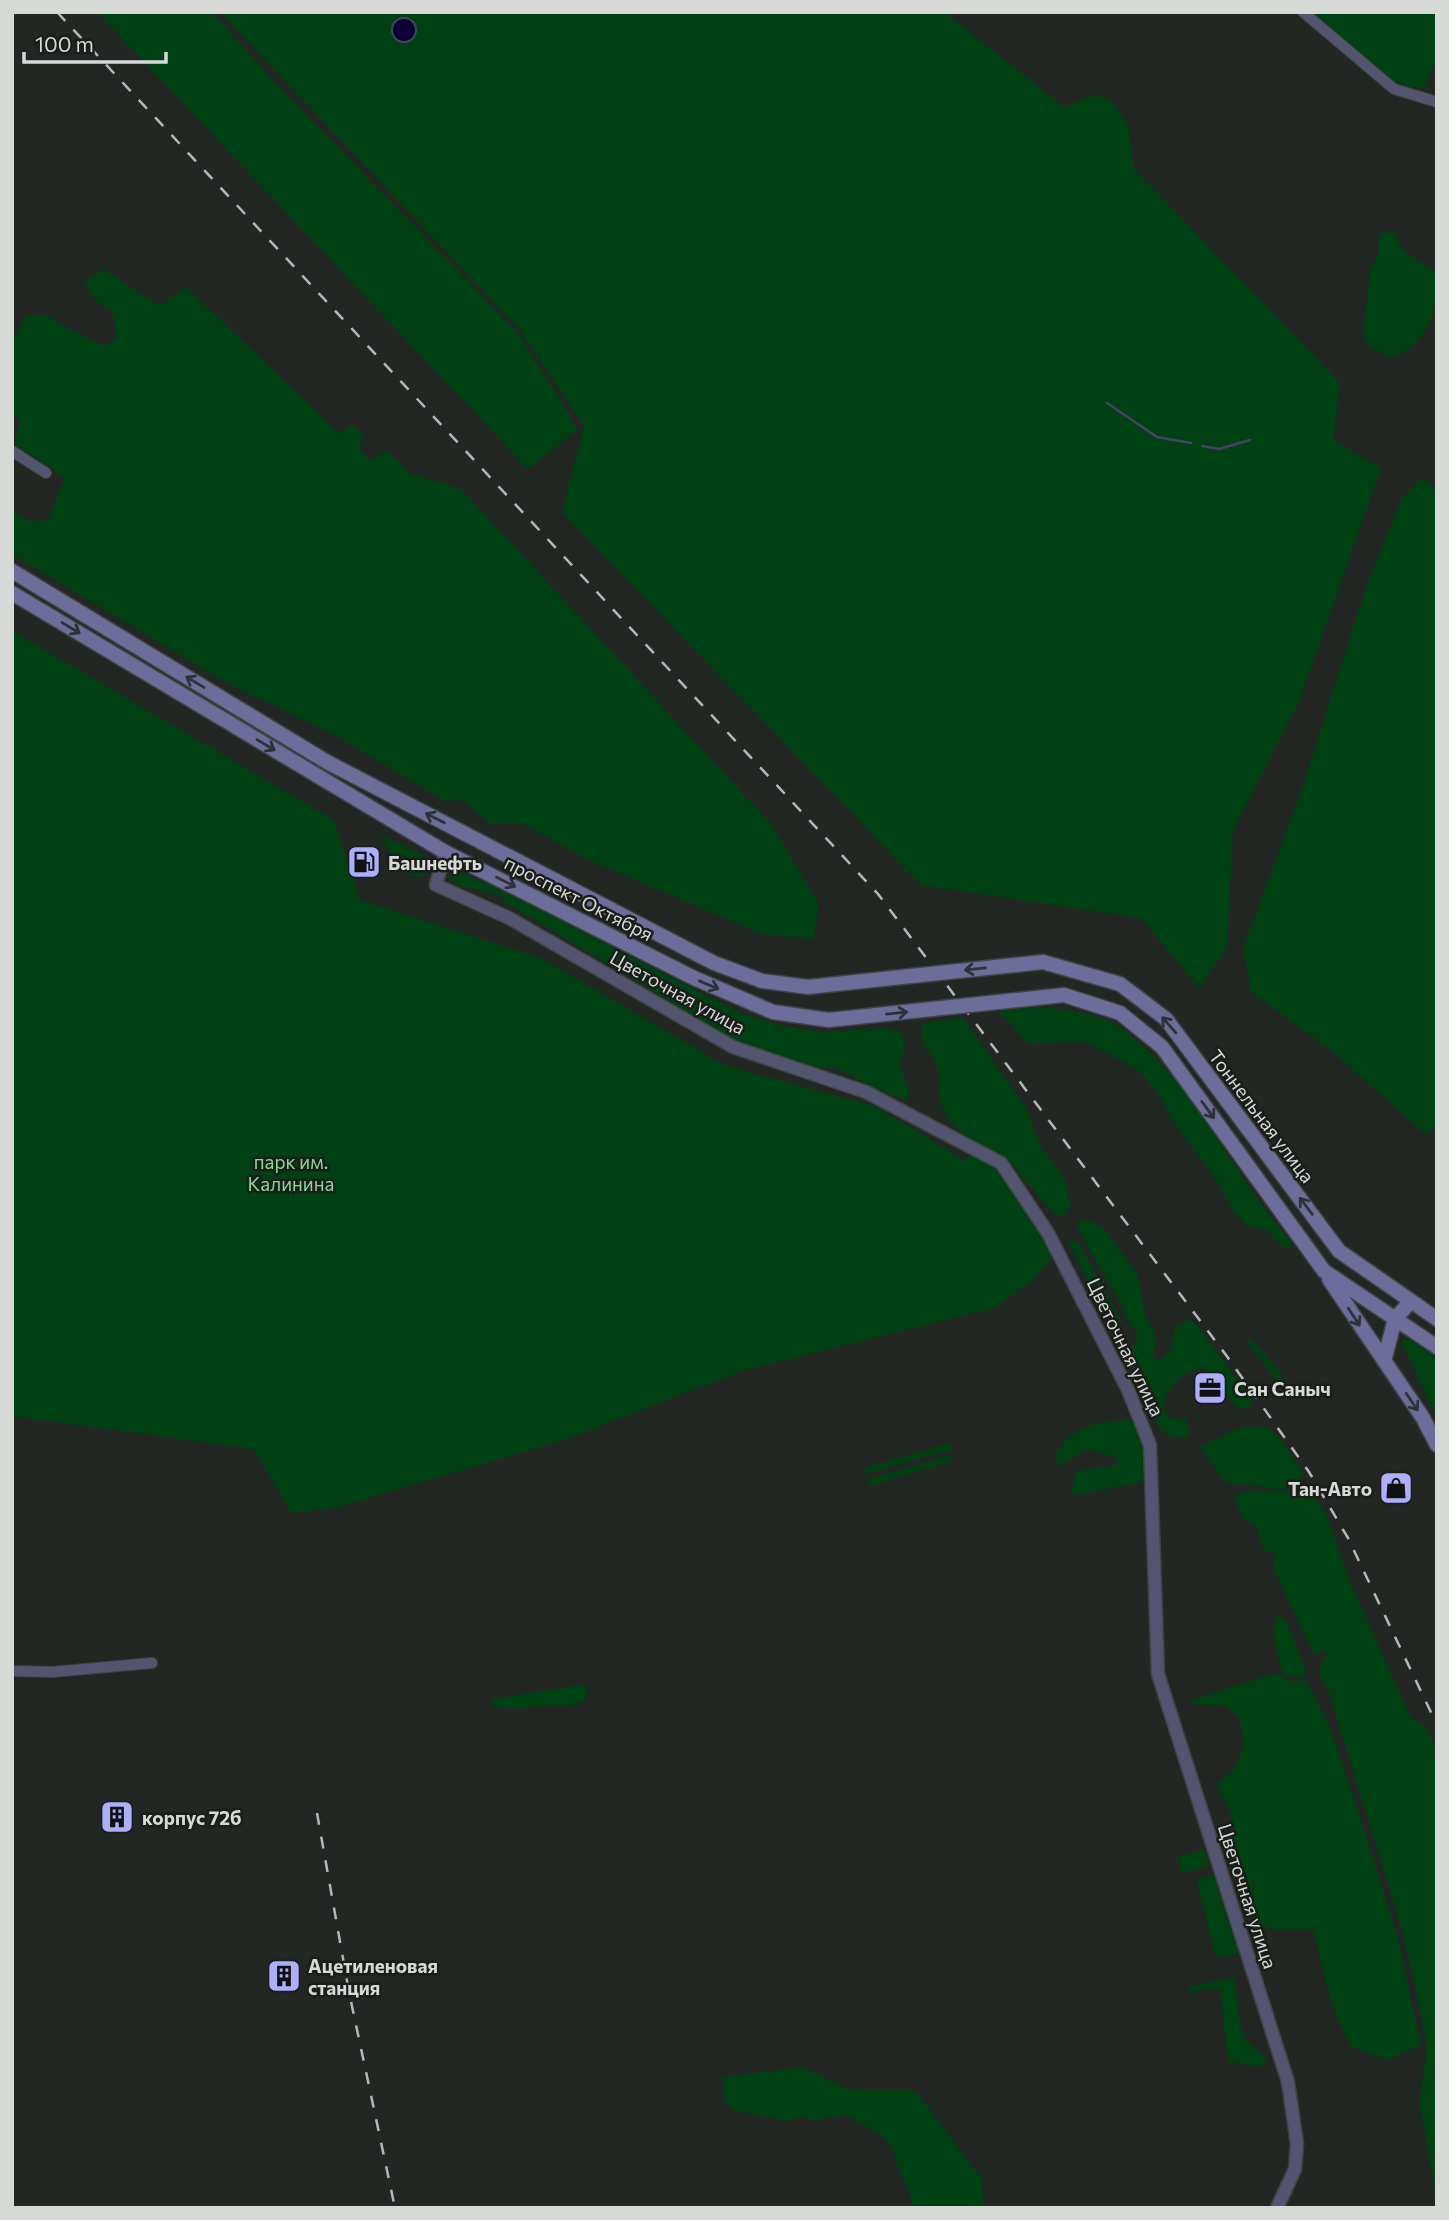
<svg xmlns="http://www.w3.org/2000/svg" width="1449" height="2220" font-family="Commissioner,sans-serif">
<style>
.green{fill:#004114}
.water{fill:#0b0033;stroke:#484164;stroke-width:2}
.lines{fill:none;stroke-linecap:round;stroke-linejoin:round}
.stream{stroke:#484164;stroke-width:2.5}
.minor-casing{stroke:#404341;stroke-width:12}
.tertiary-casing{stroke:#404341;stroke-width:15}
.secondary-casing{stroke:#404341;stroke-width:17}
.minor{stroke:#535470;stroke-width:10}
.tertiary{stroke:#535470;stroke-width:12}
.secondary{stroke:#6c6d9a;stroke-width:14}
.rail{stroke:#b5b8b6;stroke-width:2.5;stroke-dasharray:12 12;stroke-linecap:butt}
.secondary-bridge-casing{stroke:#404341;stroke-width:17;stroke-linecap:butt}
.secondary-bridge{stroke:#6c6d9a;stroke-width:14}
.oneway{stroke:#2e313a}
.labels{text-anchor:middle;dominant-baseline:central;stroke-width:5;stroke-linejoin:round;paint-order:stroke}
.poi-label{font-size:19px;font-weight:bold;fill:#d7d9d7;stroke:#1a1d1a;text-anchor:start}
.street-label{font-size:19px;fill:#d7d9d7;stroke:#1a1d1a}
.park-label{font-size:19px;fill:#86da92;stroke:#1a1d1a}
</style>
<rect width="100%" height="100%" fill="#232724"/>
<path class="green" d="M97,12H212L269,76L518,333L578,429L528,469Z
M220,12H944L1064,107L1092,95L1111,99L1128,126L1134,169L1340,383L1333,440L1381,468L1298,704L1233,830L1227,947L1199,988L1141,918L921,885L562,512L584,426L520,330Z
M1312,12H1437V56L1424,88L1396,85Z
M1393,232L1404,251L1436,273C1441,309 1426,347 1390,357L1370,346L1363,335L1370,272L1378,253L1379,233Z
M103,269L159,306L186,287L340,434L351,425L364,435L358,448L370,460L388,451L409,473L461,489L772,825L819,904L813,939L762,934L589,860L521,823L490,824L464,800L445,801L340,738L222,680L12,554V511L29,521L48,520L65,478L14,444L20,420L12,412V343L26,316L46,315L70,330L106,346L117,337L112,311L97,302L84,281Z
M1421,478L1437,488V1126L1425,1134L1331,1050L1251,992L1243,949L1303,786L1365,590L1401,499Z
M12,631L334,820L360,900L541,958L724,1065L874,1106L966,1161L971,1153L999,1169L1054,1254L1033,1280L994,1308L742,1371L564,1440L334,1508L291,1513L254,1449L12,1416Z
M380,834L432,860L431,867L422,877C400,877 390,852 380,834Z
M453,869L504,891L740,1013L788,1027L824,1032L881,1028L900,1032L906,1045L899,1063L910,1091L907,1100L878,1090L837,1068H815L741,1045L504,901L500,895L456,885L449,876Z
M1041,1007C1067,1010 1097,1012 1119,1027C1189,1074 1235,1179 1292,1243L1290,1248L1283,1247L1267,1230L1248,1226L1233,1211L1219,1184L1171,1118L1158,1093L1138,1070L1087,1042L1028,1043L998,1010Z
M963,1017L1026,1108L1041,1147L1065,1178L1071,1203L1067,1212L1059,1217C1038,1199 1024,1174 1002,1157C984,1144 958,1136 946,1115C936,1099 943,1079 935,1062C927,1046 919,1043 923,1023Z
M1080,1220L1089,1221L1104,1228L1137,1273L1145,1314L1156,1336L1154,1357L1160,1360C1175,1350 1170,1342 1176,1327L1189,1319L1197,1325L1251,1398L1252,1404L1248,1409L1236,1407L1205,1368C1184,1368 1166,1388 1163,1408L1170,1418L1186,1419L1190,1434C1157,1457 1132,1370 1126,1349L1136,1344L1137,1333L1129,1324L1122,1306L1076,1226Z
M1072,1240L1079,1243L1121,1320L1119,1328H1114L1069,1244Z
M1404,1337L1437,1357V1418L1402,1344Z
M1251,1339L1281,1373L1283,1382L1280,1385L1245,1340Z
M1125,1420L1136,1421L1146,1450L1147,1477L1136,1483L1074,1495L1071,1490L1077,1471L1116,1465L1118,1458L1088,1449L1059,1465L1054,1456C1074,1425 1090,1424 1125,1420Z
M1267,1427L1281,1439L1303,1473L1296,1486L1277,1489L1225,1482L1200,1447L1239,1428Z
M950,1443L952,1449L866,1474L864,1468Z
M950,1455L952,1461L869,1486L867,1480Z
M1301,1489L1315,1498L1325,1511L1351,1584L1411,1718L1425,1725L1437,1751V2203L1420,2101L1427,2047L1423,2025L1403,1933L1328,1690L1319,1673L1327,1651L1314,1654L1274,1570L1275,1553L1264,1551L1256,1526L1242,1518L1234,1496C1256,1487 1278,1493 1301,1489Z
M1278,1615L1286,1621L1306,1671L1305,1677L1283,1676L1272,1631Z
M1276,1673L1288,1681H1306L1329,1724L1365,1832L1398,1939L1421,2044L1387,2060L1350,2046L1332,2005L1313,1930H1275L1255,1922L1234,1849L1232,1816L1217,1784L1235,1769L1244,1745L1239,1717L1225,1706L1192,1704L1191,1700Z
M586,1684L587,1698L576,1705L497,1708L491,1703L492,1699Z
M1204,1849L1209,1866L1182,1873L1178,1857Z
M1214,1875L1231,1932L1237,1934L1238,1953L1219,1957L1215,1954L1197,1883L1199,1879Z
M1235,1977L1239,2021L1246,2040L1267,2059L1266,2065L1257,2067L1228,2061L1220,1988L1189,1992L1188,1987Z
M802,2067L849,2089H910L918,2094L982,2179L983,2208H912L908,2185L898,2169L893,2148L881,2135L846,2115L815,2120L801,2117L789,2121L735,2111L725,2102L722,2077Z"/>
<path class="water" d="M392 30a12 12 0 1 1 24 0a12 12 0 1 1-24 0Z"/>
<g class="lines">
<path class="stream" d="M1107,403L1157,437L1191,443
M1202,446L1219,449L1250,440"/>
<defs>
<path id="minor" d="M1303,12L1394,89L1437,102
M12,451L46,473
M12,1671L52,1672L152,1663"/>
<path id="tertiary" d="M445,852L436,885L509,918L733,1047L866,1092L1001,1163L1048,1233L1128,1390L1150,1445L1158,1674L1288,2082L1297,2144L1295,2169L1277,2208"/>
<path id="secondary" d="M12,571L327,762L714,963L762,981L808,987
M12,593L445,852L694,978L773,1012L829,1020
M1043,962L1120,984L1166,1019L1339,1251L1437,1319
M1064,995L1120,1013L1162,1047L1324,1271L1437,1347
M1329,1279L1423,1418L1437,1445
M1384,1361L1395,1319L1411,1301"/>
</defs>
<use href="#minor" class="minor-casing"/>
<use href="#tertiary" class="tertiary-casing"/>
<use href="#secondary" class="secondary-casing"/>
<use href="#minor" class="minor"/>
<use href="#tertiary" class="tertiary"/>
<use href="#secondary" class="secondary"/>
<path class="rail" d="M57,12L878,894L1226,1355L1309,1472L1348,1538L1437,1725
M317,1813L349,1992L395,2208"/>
<defs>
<path id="secondary-bridge" d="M808,987L1043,962
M829,1020L1064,995"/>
</defs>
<use href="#secondary-bridge" class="secondary-bridge-casing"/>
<use href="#secondary-bridge" class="secondary-bridge"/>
</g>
<defs><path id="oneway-shaft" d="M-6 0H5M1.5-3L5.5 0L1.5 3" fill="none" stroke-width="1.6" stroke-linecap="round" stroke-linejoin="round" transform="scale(1.75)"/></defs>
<g class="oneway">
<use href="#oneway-shaft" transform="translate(71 628) rotate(31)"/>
<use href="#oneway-shaft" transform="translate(195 682) rotate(-149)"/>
<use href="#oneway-shaft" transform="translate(266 745) rotate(31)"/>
<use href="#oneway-shaft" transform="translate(435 818) rotate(-153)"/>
<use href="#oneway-shaft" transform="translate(506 882) rotate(27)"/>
<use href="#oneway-shaft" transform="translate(975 969) rotate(174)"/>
<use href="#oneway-shaft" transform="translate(709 985) rotate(23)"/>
<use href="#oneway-shaft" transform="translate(897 1013) rotate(-6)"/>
<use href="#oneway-shaft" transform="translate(1169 1025) rotate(-131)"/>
<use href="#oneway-shaft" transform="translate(1208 1110) rotate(54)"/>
<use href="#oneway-shaft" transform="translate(1306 1206) rotate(-127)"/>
<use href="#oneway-shaft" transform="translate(1354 1317) rotate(57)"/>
<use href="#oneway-shaft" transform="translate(1412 1402) rotate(56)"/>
</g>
<defs>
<symbol id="fuel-square" viewBox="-11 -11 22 22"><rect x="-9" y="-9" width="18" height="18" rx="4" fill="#adaffb" stroke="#1a1d1a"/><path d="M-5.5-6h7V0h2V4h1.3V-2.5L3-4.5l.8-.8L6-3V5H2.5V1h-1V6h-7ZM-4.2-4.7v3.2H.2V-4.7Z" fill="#111"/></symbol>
<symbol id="office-square" viewBox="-11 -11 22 22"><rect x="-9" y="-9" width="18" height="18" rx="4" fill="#adaffb" stroke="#1a1d1a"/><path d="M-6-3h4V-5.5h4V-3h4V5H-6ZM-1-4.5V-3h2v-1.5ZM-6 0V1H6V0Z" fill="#111"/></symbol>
<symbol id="shop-square" viewBox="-11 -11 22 22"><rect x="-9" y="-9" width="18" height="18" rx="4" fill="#adaffb" stroke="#1a1d1a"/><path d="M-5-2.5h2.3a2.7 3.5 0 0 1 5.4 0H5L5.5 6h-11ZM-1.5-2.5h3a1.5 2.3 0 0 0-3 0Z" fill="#111"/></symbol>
<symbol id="building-square" viewBox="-11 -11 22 22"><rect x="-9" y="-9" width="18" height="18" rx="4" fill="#adaffb" stroke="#1a1d1a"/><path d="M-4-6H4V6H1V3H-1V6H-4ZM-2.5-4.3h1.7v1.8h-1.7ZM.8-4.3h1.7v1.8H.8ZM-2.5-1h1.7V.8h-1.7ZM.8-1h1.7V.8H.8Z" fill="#111"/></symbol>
</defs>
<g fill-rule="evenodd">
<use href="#fuel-square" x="345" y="843" width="38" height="38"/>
<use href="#office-square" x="1191" y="1369" width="38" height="38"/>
<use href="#shop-square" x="1377" y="1469" width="38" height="38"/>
<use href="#building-square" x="98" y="1798" width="38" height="38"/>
<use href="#building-square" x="265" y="1957" width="38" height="38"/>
</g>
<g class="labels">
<g class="poi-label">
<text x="388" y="862">Башнефть</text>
<text x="1234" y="1388">Сан Саныч</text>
<text x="1372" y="1488" text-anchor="end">Тан-Авто</text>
<text x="142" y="1817">корпус 72б</text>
<text x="308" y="1965">Ацетиленовая<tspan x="308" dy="22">станция</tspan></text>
</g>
<g class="street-label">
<text transform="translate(579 898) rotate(27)">проспект Октября</text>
<text transform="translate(678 992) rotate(29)">Цветочная улица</text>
<text transform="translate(1262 1116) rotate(53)">Тоннельная улица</text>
<text transform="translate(1126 1347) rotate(64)">Цветочная улица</text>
<text transform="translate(1248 1896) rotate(72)">Цветочная улица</text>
</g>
<g class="park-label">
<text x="291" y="1161">парк им.<tspan x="291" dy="22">Калинина</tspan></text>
</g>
</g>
<rect width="1449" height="2220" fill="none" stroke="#d7d9d7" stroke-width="28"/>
<path d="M24 52v10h142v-10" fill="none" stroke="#d7d9d7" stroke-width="3.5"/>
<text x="35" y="52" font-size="21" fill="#d7d9d7" stroke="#1a1d1a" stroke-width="5" paint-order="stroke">100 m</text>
</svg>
